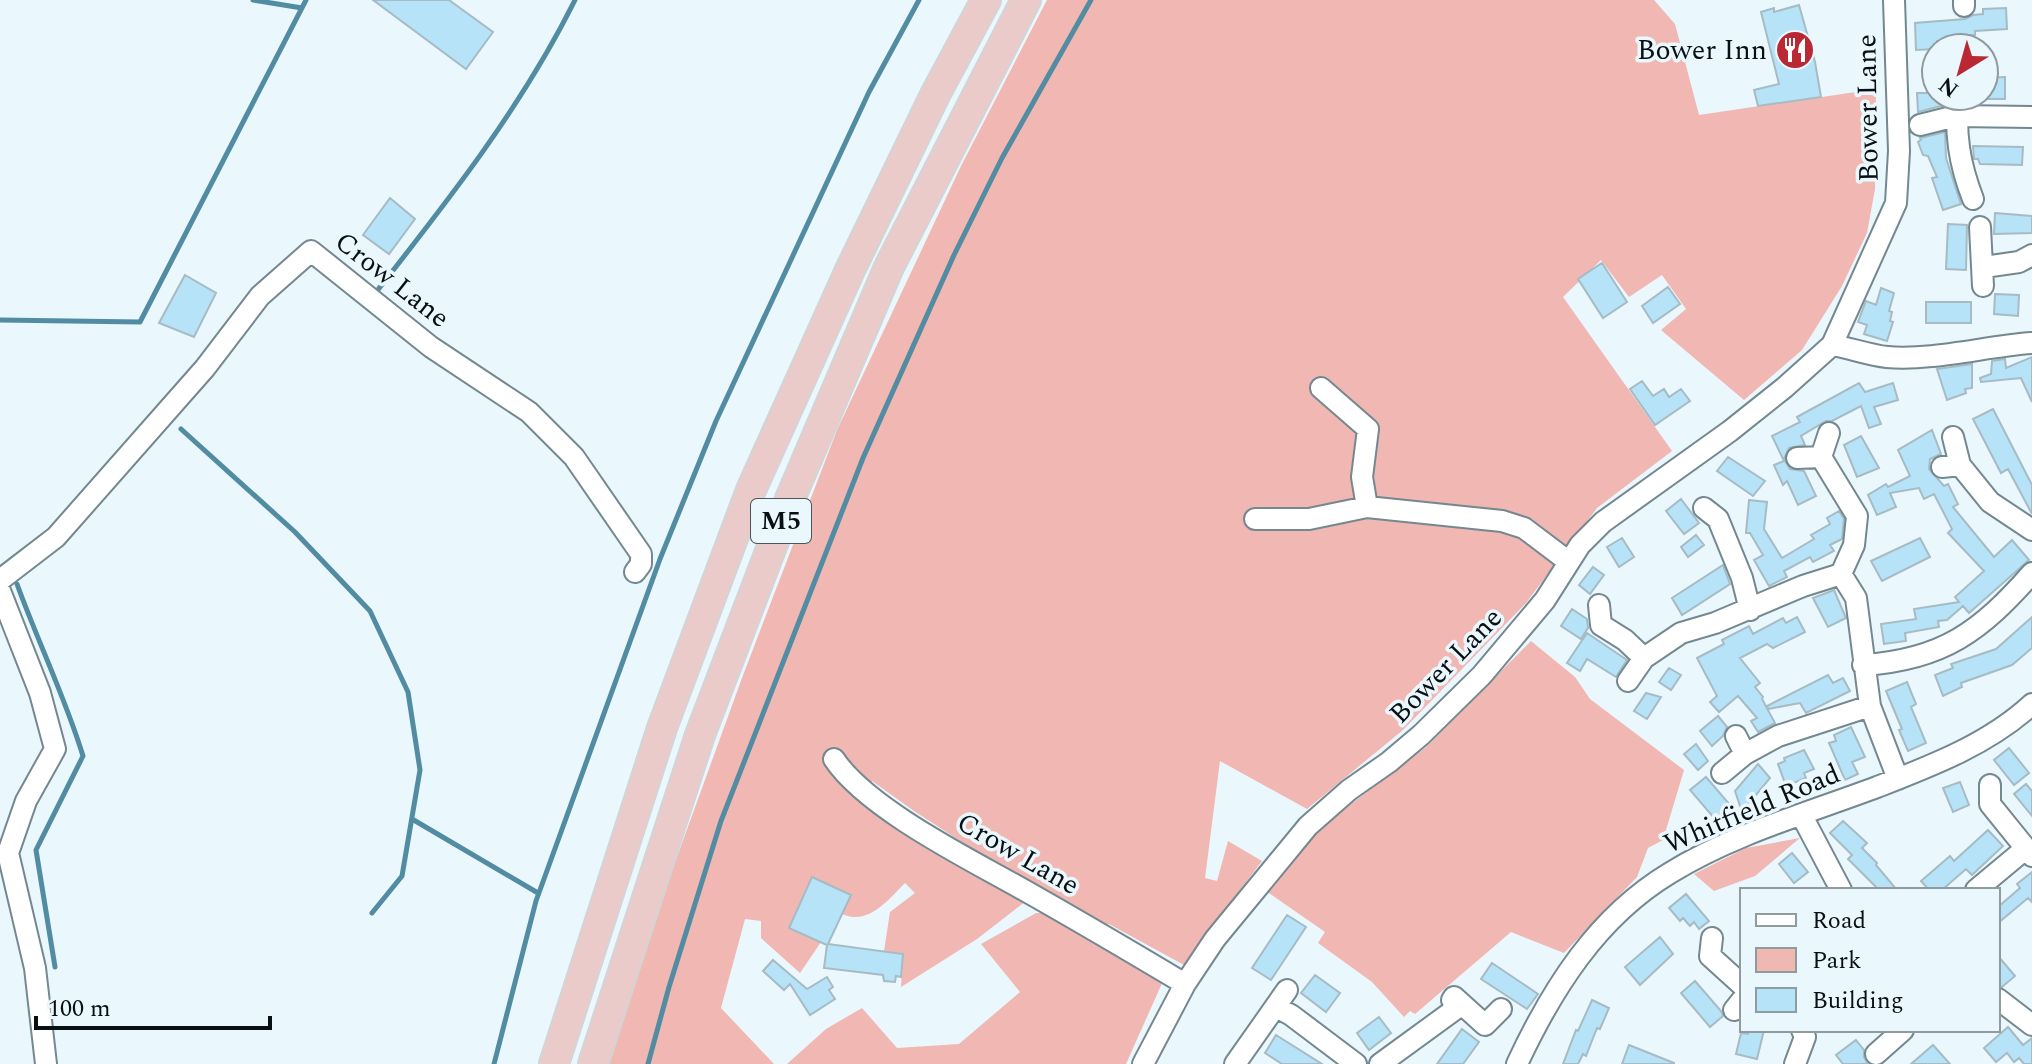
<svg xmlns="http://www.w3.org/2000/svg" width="2032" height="1064" font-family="Spectral,serif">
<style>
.green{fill:#f0b7b3}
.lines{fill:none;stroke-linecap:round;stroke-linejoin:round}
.stream{stroke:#528ca2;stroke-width:5}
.building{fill:#b6e3f7;stroke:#a6bbc4;stroke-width:2}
.minor-casing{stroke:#748890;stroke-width:24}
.highway-casing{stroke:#d3d4d5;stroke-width:32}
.minor{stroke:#fff;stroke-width:20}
.highway{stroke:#ebcbc9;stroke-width:28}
.labels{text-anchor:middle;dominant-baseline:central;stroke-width:7;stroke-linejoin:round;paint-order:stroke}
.shield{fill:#eaf7fd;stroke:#4c5559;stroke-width:2}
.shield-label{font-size:26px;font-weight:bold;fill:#081013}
.poi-label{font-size:28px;fill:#081013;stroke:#eaf7fd;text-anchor:end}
.street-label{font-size:28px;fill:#081013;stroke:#eaf7fd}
</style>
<rect width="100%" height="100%" fill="#eaf7fd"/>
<path class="green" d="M1047,0H1654L1675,24L1699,115L1876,89L1875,189L1867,233L1842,286L1802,350L1744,400L1661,330L1686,309L1662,275L1629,297L1601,260L1563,297L1672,451L1597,508L1526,603L1403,730L1307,809L1220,761L1205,878L1217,881L1228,841L1262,861L1184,965L1109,924L1091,937L1163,981L1126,1064H787L826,1029L862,1008L897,1048L959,1044L1020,992L981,944L1036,913H1050L1044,895L914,811L872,781L870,799L1026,901L977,939L901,987L903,954L884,951L890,912L915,893L905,883C888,900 868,926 842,914L851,895L812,877L789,927L821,942L800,973L761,938V921L745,919L721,1008L774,1064H608L637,967L742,678L837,430L961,166Z
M1531,641L1575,677L1590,699L1684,770L1663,840L1648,848L1637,877L1564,953L1511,932L1415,1014L1410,1011L1404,1017L1372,982L1318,943L1325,932L1266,891L1326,823L1425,748Z
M1800,838L1755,876L1714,891L1694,874L1746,848Z"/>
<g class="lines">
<path class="stream" d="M253,0L302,8
M373,296C447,202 522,107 575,0
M0,320L140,322L306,0
M181,429L295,532L370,611L408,692L420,770L402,876L372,913
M17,584C38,642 65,697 83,756L36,850L55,967
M412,819L538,893
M494,1064L536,901L660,559L716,421L869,92L919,0
M648,1064L669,987L721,821L863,458L954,255L1002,158L1091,0"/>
</g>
<path class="building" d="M373,0H449L493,32L466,69Z
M1799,5L1815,62L1821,97L1758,106L1754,90L1779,84L1761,12L1774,8V12Z
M2006,8L2007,29L1975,31V35L1956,36L1957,39L1937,41L1936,49L1916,50L1915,23L1965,19L1973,15L1983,14V9Z
M2005,77V99H1984V78Z
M1917,93H1936V96H1940L1941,106L1918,112Z
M1945,132L1946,158L1961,204L1943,210L1932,178L1937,177L1928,156L1923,155L1918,142L1921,140L1920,138Z
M1973,146L2023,147L2022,165L1980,164L1978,159H1974Z
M390,198L415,219L389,254L363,235Z
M1995,213L2032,216V233L1994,234Z
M1948,224L1967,225L1966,270L1946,269Z
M1602,263L1627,302L1603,318L1578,279Z
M185,275L216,293L194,337L159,323Z
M1668,287L1680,304L1653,323L1642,306Z
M1881,288L1894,293L1889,311L1892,312L1890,321L1893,322L1887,341L1864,334L1867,325L1858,322L1866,301L1876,305Z
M1995,294L2019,295L2018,316L1994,314Z
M1926,302H1971V323H1926Z
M2032,357V402L2021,378L1981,382L1980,378L1991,374L1992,361L2005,359L2006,368Z
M1972,364V388L1965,389L1966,393L1947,400L1937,369Z
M1642,381L1653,396L1664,389L1669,397L1681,389L1690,401L1655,425L1630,389Z
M1859,383L1865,392L1893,383L1898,400L1874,407L1881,424L1869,428L1861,406L1832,421H1826L1801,436L1805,445L1789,448L1784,459L1790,469L1804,471L1816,496L1798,505L1787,481L1783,485L1774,465L1784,461L1772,436L1800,422L1797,417Z
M1993,409L2032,485V514L2008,469L2001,473L1973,419Z
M1932,430L1941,454L1930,459L1929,469L1944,486L1948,484L1958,504L1953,507L1994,557L2012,540L2029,560L1969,613L1963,606L1947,620L1938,621L1939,627L1905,633L1906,641L1884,644L1881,624L1916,619L1914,609L1959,602L1955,597L1984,571L1948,533L1952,529L1934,494L1924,499L1919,488L1890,493L1896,507L1877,515L1868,495L1886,484L1888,487L1910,476L1898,450Z
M1861,436L1879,468L1857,477L1844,445Z
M1728,457L1765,481L1753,496L1717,471Z
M1681,499L1699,523L1684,534L1666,511Z
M1749,500L1767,502L1764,529L1782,558L1814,539L1811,535L1830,524L1827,518L1839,511L1844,519L1842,539L1830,545L1834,551L1813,562L1810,557L1784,571L1787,577L1769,586L1754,560L1763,555L1750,533H1746Z
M1696,535L1704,545L1688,557L1681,547Z
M1622,538L1634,557L1619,567L1607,547Z
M1920,538L1930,557L1882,581L1871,561Z
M1723,565L1730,584L1682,615L1672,598Z
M1593,567L1604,575L1590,594L1579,585Z
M1834,590L1846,618L1828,627L1813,598Z
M1572,609L1587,619L1588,628L1581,639L1561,626Z
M1797,617L1805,632L1773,648L1767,644L1740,658L1760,683L1755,687L1763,697L1762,699L1775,723L1758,732L1751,721L1757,718L1738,696L1719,712L1710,702L1717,696L1697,658L1724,644L1722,640L1749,626L1753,634L1783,618L1786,623Z
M2032,617V648L2012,665L1961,683L1962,687L1943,696L1935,675L1953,668L1951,664L1996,649Z
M1587,633L1627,660L1616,677L1587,659L1580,671L1567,663Z
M1669,668L1681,675L1671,690L1659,682Z
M1828,675L1833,683L1843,678L1850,691L1806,713L1800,703L1768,709L1767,706Z
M1907,682L1916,704L1911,707L1926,743L1908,751L1899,730L1902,729L1886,691Z
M1646,693L1661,697L1647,719L1634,711Z
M1718,716L1727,727L1723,736L1712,746L1700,731Z
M1851,727L1865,757L1852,762L1858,774L1845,780L1829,743L1836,741L1834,735Z
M1696,744L1708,761L1698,770L1684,754Z
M2009,748L2029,773L2014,785L1994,760Z
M1804,750L1814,769L1804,773L1806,778L1786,786L1778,764L1785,761L1784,758Z
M1758,764L1770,778L1742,812L1735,791Z
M1706,777L1731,806L1715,819L1690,790Z
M1960,782L1969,805L1953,812L1943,788Z
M2026,784L2032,791V816L2014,794Z
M1843,821L1867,843L1862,848L1877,863L1876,865L1897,890H1879L1848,859L1852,855L1830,833Z
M1988,830L2003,846L1972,875L1966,869L1942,890H1929L1921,881L1950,856L1954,861Z
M1792,853L1808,872L1794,883L1779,864Z
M2032,872V902L2028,898L1998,923V907L2020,888L2017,884Z
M812,877L851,895L828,944L903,954L901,977L896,976L895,982L884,981L883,975L824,968L827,945L789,928Z
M1686,894L1709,921L1699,929L1694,922L1690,926L1683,918L1680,921L1669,908Z
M1287,915L1306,927L1271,980L1252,968Z
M1660,937L1673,954L1640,985L1625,967Z
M1998,956L2015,976L2002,987L1998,986Z
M773,960L807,989L827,977L833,987L829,990L835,999L810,1015L790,984L784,990L763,971Z
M1492,963L1538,994L1527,1009L1481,979Z
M1315,975L1340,993L1326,1012L1301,993Z
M1695,981L1721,1011L1723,1016L1710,1027L1681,993Z
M1592,1000L1609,1008L1600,1029L1597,1028L1586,1056L1583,1054L1578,1064H1563L1576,1030L1578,1031Z
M1379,1017L1391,1033L1369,1050L1357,1033Z
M2008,1027L2023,1045L2032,1038V1064H2024L2019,1058L2014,1062L2007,1053L1996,1062L1984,1048Z
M1462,1029L1479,1042L1463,1064H1437Z
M1749,1030H1764L1757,1059L1736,1054L1741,1033L1748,1034Z
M1276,1035L1322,1064H1282L1265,1053Z
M1856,1040L1864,1050V1057L1868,1064H1843L1836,1055Z
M1629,1045L1674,1063V1064H1622Z
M1933,1045L1950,1064H1911Z"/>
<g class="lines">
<defs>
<path id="minor" d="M1964,6V0
M1958,96C1955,134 1959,163 1973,199
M1920,125L1956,116L2032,117
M1980,227L1983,286
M1984,267L2019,262L2032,255
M1832,345C1850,348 1869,355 1887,357C1932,361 1987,346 2032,343
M1321,388L1368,429L1362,477L1367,507L1502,521L1524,528L1569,562
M1953,437L1960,465
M1821,457L1829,433
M1797,458L1821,457L1857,516L1854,545L1841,574
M1942,467L1960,465L1990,502L2032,530
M1704,508L1718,519L1742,578L1750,610
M1255,519H1309L1367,507
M0,580L56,537L205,368L260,296L311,251L431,347L529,412L574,457L641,554V564L635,572
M0,591L40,693L55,749L26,801L8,853L35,968L46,1064
M1599,605L1601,625L1625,640L1644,658L1681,633L1715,623L1803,586L1841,574L1856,598L1870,706L1898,779
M1863,665C1943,660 1981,631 2032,573
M1628,681L1644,658
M1736,736L1745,754L1778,736L1870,706
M834,759C866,807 963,856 1015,885C1072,917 1128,950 1185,984
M1722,773L1745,754
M1990,785V804L2032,856
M1802,816L1841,890
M1976,890L2024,850
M1712,938L1710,956L1742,985
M1998,999L2032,1025
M1452,1000L1454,997L1485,1025L1501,1009
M1276,1007L1291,1015L1356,1064
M1734,1010L1742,1000
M1876,1054L1903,1030
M1143,1064L1185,984L1215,939L1308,826L1349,790L1389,762L1421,735L1482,675L1545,600L1580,545L1603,522L1730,431L1784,388L1832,345L1896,203L1899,151L1894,0
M1235,1064L1287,990
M1380,1064L1461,1005
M1517,1064C1552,989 1597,917 1670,873C1733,834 1808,813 1877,787C1931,766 1989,744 2032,704
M1795,1064L1805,1037L1802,1030"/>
<path id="highway" d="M554,1064L662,728L751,490L850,270L936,93L986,0
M593,1064L700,735L790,499L889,267L1026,0"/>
</defs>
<use href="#minor" class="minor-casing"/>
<use href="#highway" class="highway-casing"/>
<use href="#minor" class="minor"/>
<use href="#highway" class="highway"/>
</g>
<defs>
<symbol id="restaurant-disc" viewBox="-11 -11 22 22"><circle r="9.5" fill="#b92833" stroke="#eaf7fd"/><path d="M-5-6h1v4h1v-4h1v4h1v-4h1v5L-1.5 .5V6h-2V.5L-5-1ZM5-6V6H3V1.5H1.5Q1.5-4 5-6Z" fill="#fff"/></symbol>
</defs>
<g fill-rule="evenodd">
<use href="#restaurant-disc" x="1773" y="28" width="44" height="44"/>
</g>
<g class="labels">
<rect class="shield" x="751" y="499" width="60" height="44" rx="6"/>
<g class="shield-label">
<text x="781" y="521">M5</text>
</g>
<g class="poi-label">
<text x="1767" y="50">Bower Inn</text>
</g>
<g class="street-label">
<text transform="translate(1868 108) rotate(-91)">Bower Lane</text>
<text transform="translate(392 280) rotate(38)">Crow Lane</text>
<text transform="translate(1446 666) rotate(-46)">Bower Lane</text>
<text transform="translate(1752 809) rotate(-23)">Whitfield Road</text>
<text transform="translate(1018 854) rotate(30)">Crow Lane</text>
</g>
</g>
<rect x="1740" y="888" width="260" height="144" fill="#eaf7fd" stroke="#909b9f" stroke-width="2"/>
<rect x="1756" y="914" width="40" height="12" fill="#ffffff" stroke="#909b9f" stroke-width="2"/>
<text x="1812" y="928" font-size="24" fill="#081013">Road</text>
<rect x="1756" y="948" width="40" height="24" fill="#f0b7b3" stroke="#909b9f" stroke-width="2"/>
<text x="1812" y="968" font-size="24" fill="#081013">Park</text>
<rect x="1756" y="988" width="40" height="24" fill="#b6e3f7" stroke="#909b9f" stroke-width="2"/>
<text x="1812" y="1008" font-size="24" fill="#081013">Building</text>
<g transform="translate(1960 72) rotate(217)"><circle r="38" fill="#eaf7fd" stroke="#909b9f" stroke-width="2"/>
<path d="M0-6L14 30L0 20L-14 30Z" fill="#b92833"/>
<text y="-12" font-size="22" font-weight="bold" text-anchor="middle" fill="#081013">N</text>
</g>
<path d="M36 1016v12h234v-12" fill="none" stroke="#081013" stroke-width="4"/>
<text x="48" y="1016" font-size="24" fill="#081013" stroke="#eaf7fd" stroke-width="6" paint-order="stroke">100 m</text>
</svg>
